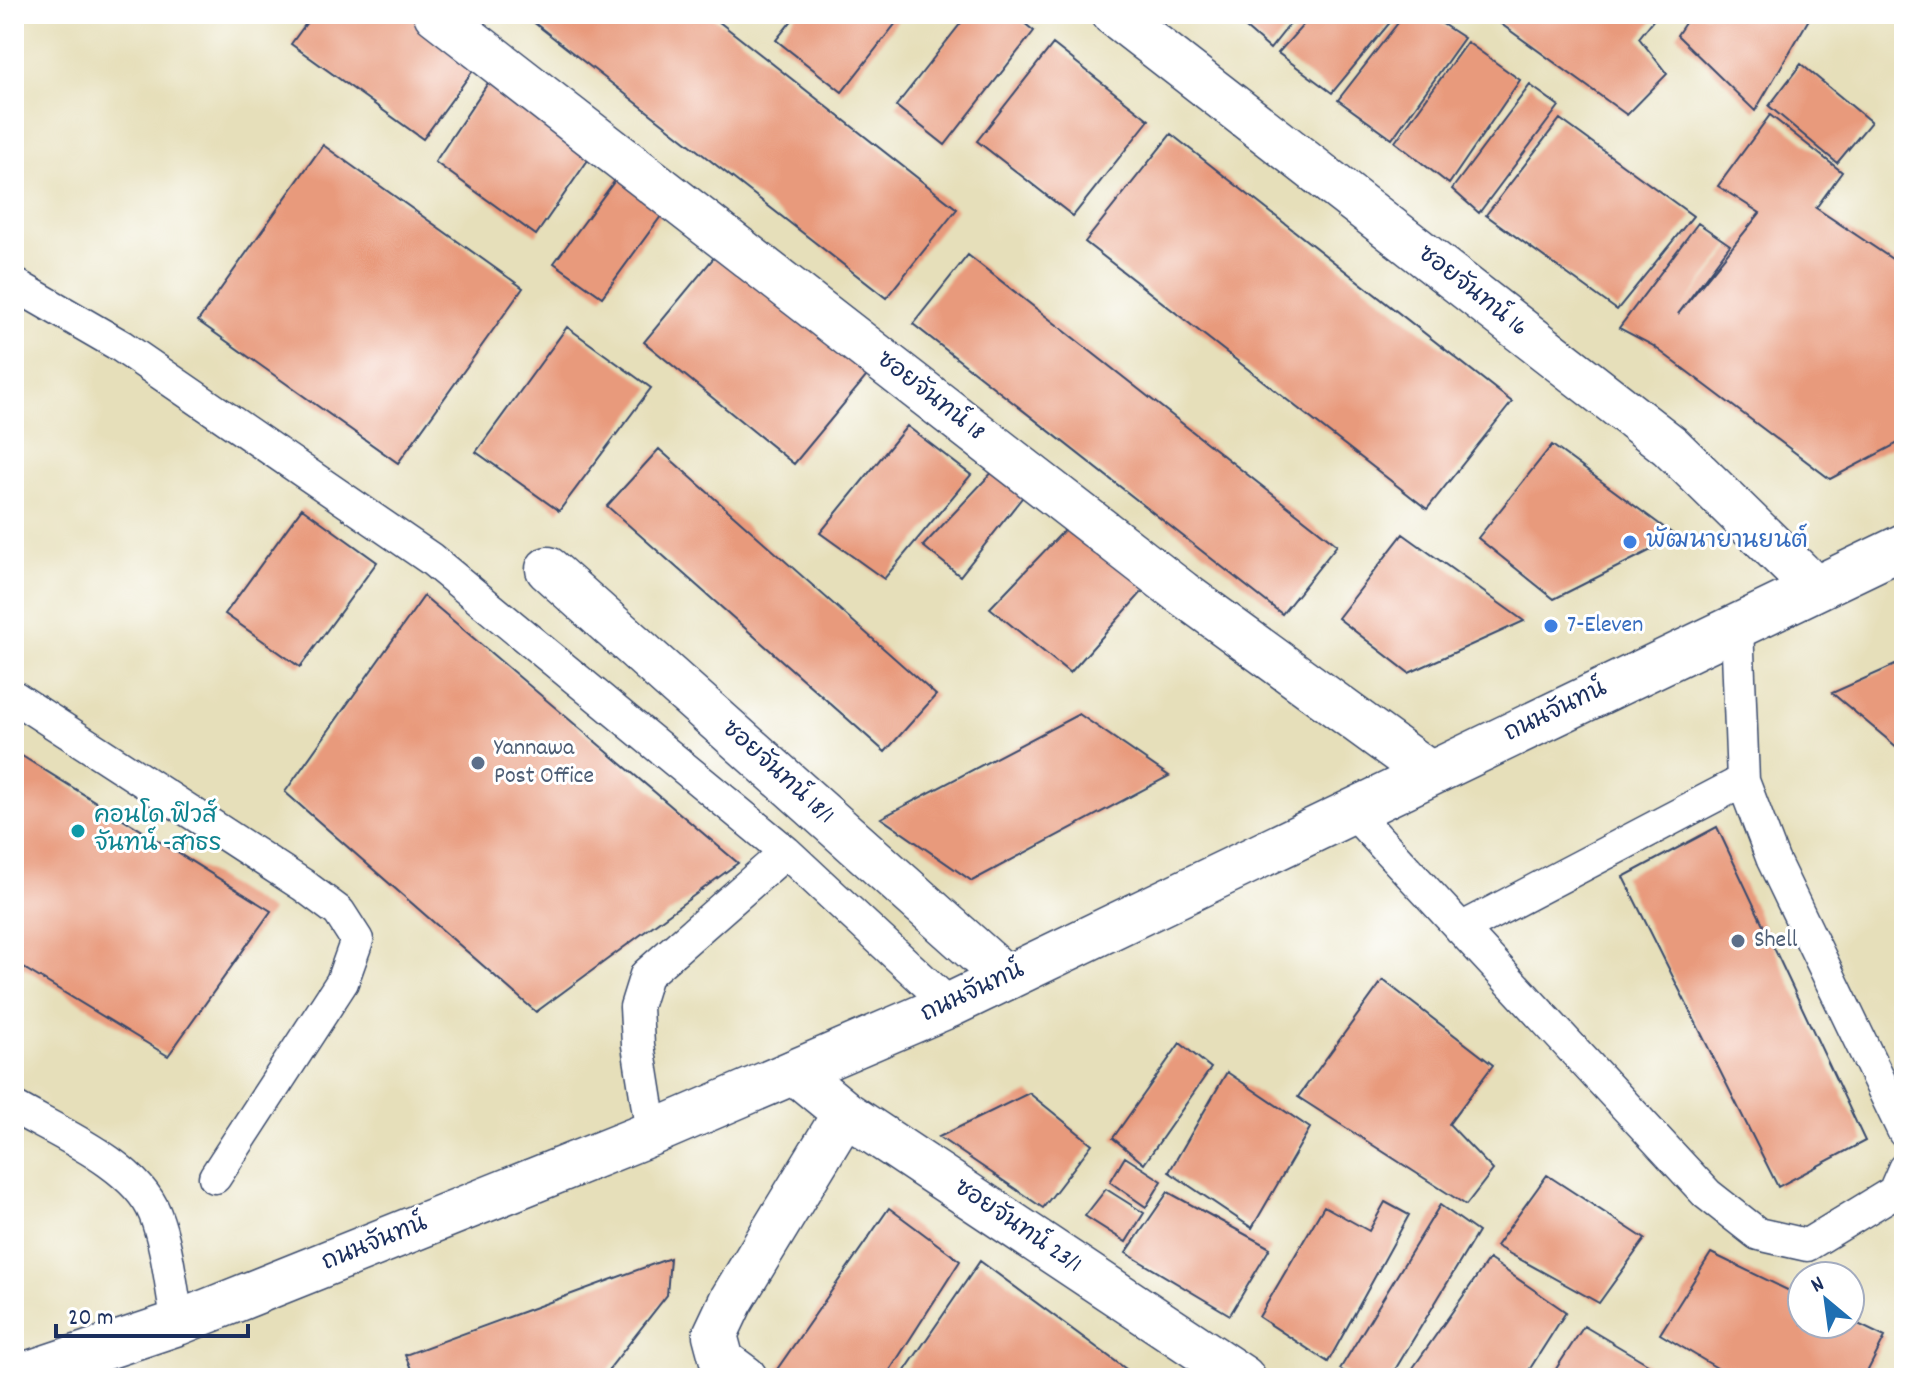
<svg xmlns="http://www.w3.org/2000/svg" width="1918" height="1392" font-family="Dekko,'Playpen Sans Thai',sans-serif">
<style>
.building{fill:#e89a7b}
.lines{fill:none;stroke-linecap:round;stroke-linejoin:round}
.service-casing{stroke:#39496c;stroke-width:35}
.minor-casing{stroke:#39496c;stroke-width:47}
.tertiary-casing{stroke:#39496c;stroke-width:47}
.secondary-casing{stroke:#39496c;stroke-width:47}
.service{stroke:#fff;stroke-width:32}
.minor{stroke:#fff;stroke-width:44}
.tertiary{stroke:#fff;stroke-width:44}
.secondary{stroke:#fff;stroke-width:44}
.shop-dot{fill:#3f7fe0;stroke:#fff;stroke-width:3}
.service-dot{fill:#5c6f8a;stroke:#fff;stroke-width:3}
.culture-dot{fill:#0f9aa8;stroke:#fff;stroke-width:3}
.labels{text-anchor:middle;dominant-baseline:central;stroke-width:6;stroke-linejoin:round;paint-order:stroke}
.street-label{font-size:24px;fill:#1b2f5e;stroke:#fff}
.shop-label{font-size:24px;fill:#366cbe;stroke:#fff;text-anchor:start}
.service-label{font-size:24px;fill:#4e5e75;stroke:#fff;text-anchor:start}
.culture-label{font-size:24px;fill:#0d838f;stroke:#fff;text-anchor:start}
</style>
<rect width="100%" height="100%" fill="#fff"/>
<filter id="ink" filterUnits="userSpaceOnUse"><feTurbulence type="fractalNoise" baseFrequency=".0125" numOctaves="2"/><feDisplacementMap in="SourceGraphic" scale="16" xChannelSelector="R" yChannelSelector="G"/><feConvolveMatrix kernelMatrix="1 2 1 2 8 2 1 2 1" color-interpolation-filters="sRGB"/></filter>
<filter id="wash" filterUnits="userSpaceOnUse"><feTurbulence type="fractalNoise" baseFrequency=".006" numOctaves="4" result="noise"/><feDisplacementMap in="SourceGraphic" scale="32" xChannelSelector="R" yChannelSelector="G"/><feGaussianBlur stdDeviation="1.8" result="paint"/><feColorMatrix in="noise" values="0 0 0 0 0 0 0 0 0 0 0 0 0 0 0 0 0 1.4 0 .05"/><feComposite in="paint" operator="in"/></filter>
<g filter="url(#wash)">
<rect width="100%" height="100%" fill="#e6dfba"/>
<g id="blocks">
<path class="building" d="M313,14H429L485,54L423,139L291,44Z
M523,14H709L957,209L886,298Z
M797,14H903L842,92L776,40Z
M968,14H1013L1034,31L945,145L896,106Z
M1230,14H1298L1270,49Z
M1313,14H1397L1332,93L1278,53Z
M1405,14H1427L1464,38L1392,139L1338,100Z
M1503,14H1658L1639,38L1667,74L1627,115L1497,21Z
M1691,14H1812L1755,111L1677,35Z
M1467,42L1520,80L1449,184L1395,142Z
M1053,44L1149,120L1073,216L977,141Z
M1801,64L1871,122L1837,163L1769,106Z
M494,74L597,147L536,235L435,162Z
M1530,85L1559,106L1479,213L1452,189Z
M1770,115L1842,172L1816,208L1904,267V440L1830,479L1652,345L1619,328L1698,223L1730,245L1678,314L1760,213L1718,186Z
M1560,119L1693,216L1617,310L1486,215Z
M1171,134L1512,402L1427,509L1085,242Z
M323,145L523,288L398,463L198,321Z
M625,167L672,201L602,297L554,263Z
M726,243L876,365L794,464L644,342Z
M968,255L1337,545L1282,614L913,324Z
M567,327L651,388L559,511L476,452Z
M907,426L971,475L884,579L820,533Z
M1552,445L1677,537L1554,599L1478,538Z
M659,449L936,695L885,752L607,506Z
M998,466L1029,489L960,576L923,546Z
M302,508L377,562L300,667L225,614Z
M1073,521L1152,581L1070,673L990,608Z
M1403,534L1524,621L1409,673L1338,618Z
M424,596L738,863L536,1012L285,792Z
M1904,661V753L1832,693Z
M1079,714L1169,776L972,881L881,818Z
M14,751L271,911L168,1056L14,962Z
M1717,827L1865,1141L1778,1187L1623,877Z
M1383,980L1493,1065L1449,1124L1493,1170L1466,1205L1298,1097Z
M1180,1043L1211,1068L1144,1164L1113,1138Z
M1227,1072L1310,1128L1252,1228L1169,1172Z
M1029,1093L1092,1144L1043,1208L939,1137Z
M1125,1157L1162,1181L1146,1207L1110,1182Z
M1547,1175L1645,1239L1599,1303L1496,1246Z
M1106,1189L1144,1213L1126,1242L1085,1216Z
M1168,1192L1270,1248L1230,1315L1126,1253Z
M1385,1202L1409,1215L1328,1362L1259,1317L1324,1206L1369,1231Z
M1440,1205L1478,1232L1390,1378H1354L1340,1369Z
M889,1208L960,1261L885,1378H771Z
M1711,1253L1802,1297V1324H1850V1320L1885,1337L1864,1378H1734L1660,1334Z
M670,1258L667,1295L602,1378H415L405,1355Z
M1489,1259L1566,1312L1524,1378H1406Z
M980,1261L1130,1372L1126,1378H900Z
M1584,1326L1648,1364L1640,1378H1550Z"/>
</g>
</g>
<g filter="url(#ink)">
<use href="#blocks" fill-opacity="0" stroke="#39496c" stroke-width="2"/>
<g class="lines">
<defs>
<path id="service" d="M14,284L121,346L431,559L786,852
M1737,626L1743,781L1773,860L1904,1132
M14,697L303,885L339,912L357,940L342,982L215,1177
M1352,811L1707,1194L1758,1234L1807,1245L1894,1192L1904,1169
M1461,929L1743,781
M14,1107C57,1132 136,1165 155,1214C168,1247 171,1288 178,1323
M652,1133L638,1045L636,1007L646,975L786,852L950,1005"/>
<path id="minor" d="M436,14L1182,593L1429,773
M548,569L1006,978
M795,1072L845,1113L1243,1378
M745,1378L722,1361L715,1335L731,1301L845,1113"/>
<path id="tertiary" d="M1114,14L1670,446L1815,588"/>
<path id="secondary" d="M14,1378L178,1323L652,1133L950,1005L1904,546"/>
</defs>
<use href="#service" class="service-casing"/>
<use href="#minor" class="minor-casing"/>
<use href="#tertiary" class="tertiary-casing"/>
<use href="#secondary" class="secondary-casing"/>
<use href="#service" class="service"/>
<use href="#minor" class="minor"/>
<use href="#tertiary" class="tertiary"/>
<use href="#secondary" class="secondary"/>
</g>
</g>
<g class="shop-dot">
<circle cx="1630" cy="542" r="8"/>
<circle cx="1551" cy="626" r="8"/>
</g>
<g class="service-dot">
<circle cx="478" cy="763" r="8"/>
<circle cx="1738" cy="941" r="8"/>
</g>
<circle class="culture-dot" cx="78" cy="831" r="8"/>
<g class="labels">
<g class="street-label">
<text transform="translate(1472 292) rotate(38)">ซอยจันทน์ 16</text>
<text transform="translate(930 397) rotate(38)">ซอยจันทน์ 18</text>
<text transform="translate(1556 712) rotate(-26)">ถนนจันทน์</text>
<text transform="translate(777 773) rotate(42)">ซอยจันทน์ 18/1</text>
<text transform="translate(973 993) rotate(-25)">ถนนจันทน์</text>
<text transform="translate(1017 1227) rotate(34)">ซอยจันทน์ 23/1</text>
<text transform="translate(375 1244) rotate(-22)">ถนนจันทน์</text>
</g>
<g class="shop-label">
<text x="1646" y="542">พัฒนายานยนต์</text>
<text x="1567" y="626">7-Eleven</text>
</g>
<g class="service-label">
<text x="494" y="749">Yannawa<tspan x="494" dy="28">Post Office</tspan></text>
<text x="1754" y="941">Shell</text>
</g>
<g class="culture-label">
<text x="94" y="817">คอนโด ฟิวส์<tspan x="94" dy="28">จันทน์ -สาธร</tspan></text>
</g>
</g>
<rect width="1918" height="1392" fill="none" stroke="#fff" stroke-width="48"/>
<g transform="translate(1826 1300) rotate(331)"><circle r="38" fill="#ffffff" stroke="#a4acbf" stroke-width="2"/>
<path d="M0-6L14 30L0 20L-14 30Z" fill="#1f6fb2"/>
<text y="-12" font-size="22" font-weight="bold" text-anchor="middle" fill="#1b2f5e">N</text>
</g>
<path d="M56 1324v12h192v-12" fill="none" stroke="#1b2f5e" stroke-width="4"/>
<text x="68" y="1324" font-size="24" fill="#1b2f5e" stroke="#ffffff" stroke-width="6" paint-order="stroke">20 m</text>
</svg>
